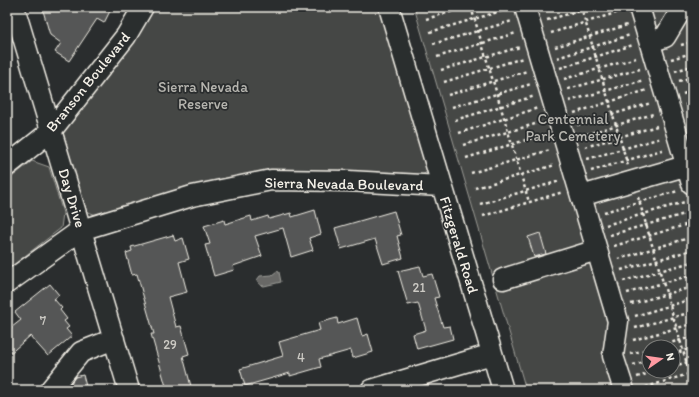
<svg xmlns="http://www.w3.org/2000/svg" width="699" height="397" font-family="Itim,sans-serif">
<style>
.green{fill:#444645;stroke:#9c9c96;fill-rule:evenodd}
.water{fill:#676866;stroke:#9f9f9a}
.building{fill:#555756;stroke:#f4f1e8}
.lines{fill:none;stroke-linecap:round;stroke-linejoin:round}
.minor-casing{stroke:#f4f1e8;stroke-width:23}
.path{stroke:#f4f1e8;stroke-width:2.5;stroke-dasharray:3 3;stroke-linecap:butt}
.minor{stroke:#2a2d2e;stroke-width:20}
.labels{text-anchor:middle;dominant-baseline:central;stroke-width:3.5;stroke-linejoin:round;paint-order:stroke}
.number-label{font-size:13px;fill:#cccac4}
.street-label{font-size:15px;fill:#f4f1e8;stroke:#2a2d2e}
.park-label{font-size:15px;fill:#b6b5af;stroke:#2a2d2e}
</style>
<rect width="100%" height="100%" fill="#2a2d2e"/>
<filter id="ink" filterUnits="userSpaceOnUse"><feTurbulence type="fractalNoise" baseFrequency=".025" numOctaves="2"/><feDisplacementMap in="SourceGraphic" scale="8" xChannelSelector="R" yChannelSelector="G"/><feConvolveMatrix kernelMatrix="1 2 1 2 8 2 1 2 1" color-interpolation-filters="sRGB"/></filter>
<g filter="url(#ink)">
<path class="green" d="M152,7H379L428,171L415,180L220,183L96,215L86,211L62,130Z
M414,7H692V390H526ZM649,347H673V371H649Z
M32,161L49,167L63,213L61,228L7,270V181Z"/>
<path class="water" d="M277,271L279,272L281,282L264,286L260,285L257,280L260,276L272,275Z"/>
<path class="building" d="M42,7H112L104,23L97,19L69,61L55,52L61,43L50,35Z
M315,210L321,234L309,238L313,250L291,257L283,228L255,236L262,256L233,266L234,270L214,276L205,245L210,244L204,226L224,220L225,224L251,216L252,221L268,216L269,219L291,213L292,217Z
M394,211L401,235L397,236L403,258L383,264L375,239L341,249L335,228Z
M540,233L546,254L534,257L528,237Z
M173,235L175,241L183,238L189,259L179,262L187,292L168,297L176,327L181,326L189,354L183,356L192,390H167L151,334H154L137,274L132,275L126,253L132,251L131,247Z
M420,266L423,276L432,274L439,297L434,298L443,327L450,326L453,339L417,349L413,334L426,330L418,303L408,305L398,271Z
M50,284L59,295L54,299L62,308L60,310L67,319L64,321L69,327L66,329L72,336L48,356L30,336L7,356V331L21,320L15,312Z
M337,318L338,324L357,318L362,336L368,334L373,352L353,358L351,350L319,359L321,367L290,376V373L245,386L240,369L283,356L279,342L320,330L318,323Z
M83,375L87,390H73L71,383L75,377Z"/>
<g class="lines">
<defs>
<path id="minor" d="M14,7L129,390
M389,7L503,390
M525,7L618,321L613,356L624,390
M639,7L692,184
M650,42L665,37L683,7
M7,166L51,131L126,36L143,7
M581,196L692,164
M503,279L597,250
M7,283L81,230L192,196L271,180L348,181L441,186
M50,390L81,352L114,339
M371,390L492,354"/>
</defs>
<use href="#minor" class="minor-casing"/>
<path class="path" d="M471,7L529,202
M581,7L628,166
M543,10L554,7
M426,19L467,7
M547,20L593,7
M430,32L508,9
M551,33L622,11
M433,44L512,21
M681,45L692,42
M555,47L627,25
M437,57L516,33
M557,58L630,35
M671,59L692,53
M560,68L633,45
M441,70L520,47
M675,71L692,66
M564,79L636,58
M679,81L692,77
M444,82L523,58
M568,89L640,69
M683,94L692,91
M448,95L527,71
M569,101L644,80
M685,105L692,103
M452,107L531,84
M574,113L647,90
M455,120L535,96
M577,125L651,103
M459,133L538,108
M581,136L653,114
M463,145L542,122
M585,147L657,126
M466,158L546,134
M587,159L661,138
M591,171L665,149
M471,173L550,150
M475,188L555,165
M638,197L692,381
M480,204L560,181
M604,212L678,191
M483,216L563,192
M606,225L688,201
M610,235L692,212
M614,246L692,223
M618,259L692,237
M621,270L692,250
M623,281L692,262
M627,293L692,275
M631,304L692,287
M635,316L692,299
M635,328L692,312
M633,340L692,324
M655,347L692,337
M630,354L649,349
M673,354L692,348
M633,365L649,361
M673,366L692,361
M637,377L657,371
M640,389L692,373
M678,390L692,386"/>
<use href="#minor" class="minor"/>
</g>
</g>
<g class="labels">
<g class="number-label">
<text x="419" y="287">21</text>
<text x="43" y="320">7</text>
<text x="170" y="344">29</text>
<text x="301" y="357">4</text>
</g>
<g class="street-label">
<text transform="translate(88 82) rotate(-51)">Branson Boulevard</text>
<text transform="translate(344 184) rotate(1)">Sierra Nevada Boulevard</text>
<text transform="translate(72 198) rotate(73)">Day Drive</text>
<text transform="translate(459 245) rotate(73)">Fitzgerald Road</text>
</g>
<g class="park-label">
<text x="203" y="87">Sierra Nevada<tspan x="203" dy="17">Reserve</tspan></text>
<text x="573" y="119">Centennial<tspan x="573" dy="17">Park Cemetery</tspan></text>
</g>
</g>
<rect width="699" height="397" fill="none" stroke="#2a2d2e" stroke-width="24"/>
<rect x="12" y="12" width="675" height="373" fill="none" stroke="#f4f1e8" stroke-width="1.5" filter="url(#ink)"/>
<g transform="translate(661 359) rotate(77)"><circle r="19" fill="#2a2d2e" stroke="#7b7b78"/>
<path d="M0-3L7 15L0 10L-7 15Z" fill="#ff9aa2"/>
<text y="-6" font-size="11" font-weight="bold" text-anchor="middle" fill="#f4f1e8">N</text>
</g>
</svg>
